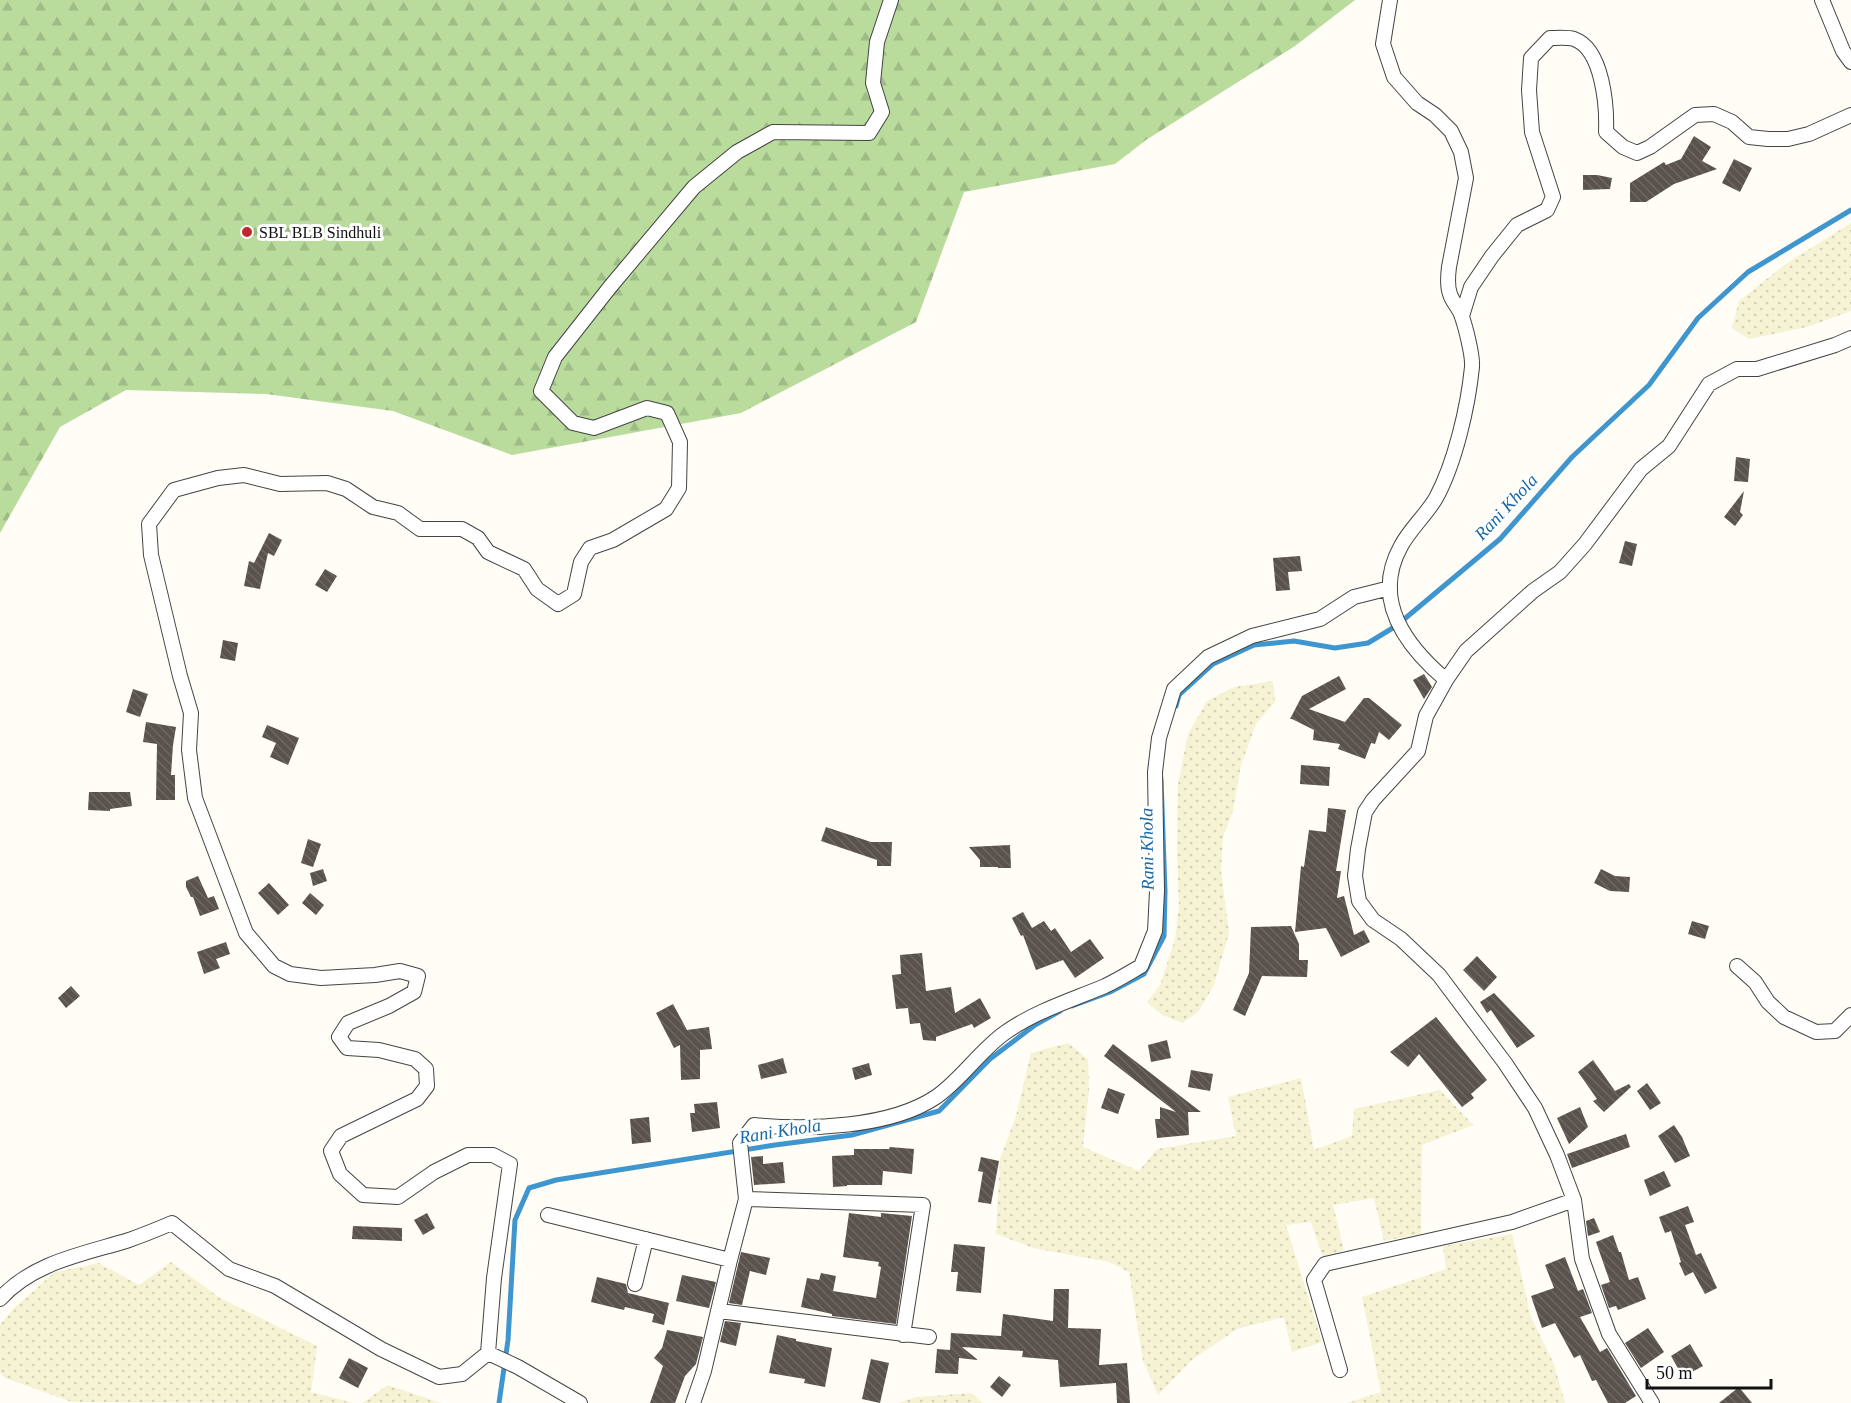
<svg xmlns="http://www.w3.org/2000/svg" width="1851" height="1403" font-family="'Times New Roman',serif">
<style>
.farmland{fill:url(#farmland-dots)}
.forest{fill:url(#forest-firs)}
.lines{fill:none;stroke-linecap:round;stroke-linejoin:round}
.stream{stroke:#3f96cf;stroke-width:5}
.building{fill:url(#building-back-hatch)}
.minor-casing{stroke:#444;stroke-width:16}
.minor{stroke:#fff;stroke-width:14}
.poi-dot{fill:#c4262e;stroke:#fff;stroke-width:2}
.labels{text-anchor:middle;dominant-baseline:central;stroke-width:6;stroke-linejoin:round;paint-order:stroke}
.poi-label{font-size:16px;fill:#111;stroke:#fff;text-anchor:start}
.water-label{font-size:18px;font-style:italic;fill:#1768a6;stroke:#fff}
</style>
<defs>
<pattern id="farmland-dots" width="8" height="8" patternUnits="userSpaceOnUse" patternTransform="scale(1.5)"><rect width="8" height="8" fill="#f6f3d4"/><path d="M2 2h.1M6 6h.1" fill="none" stroke="#d2cfb5" stroke-width="1.8" stroke-linecap="round"/></pattern>
<pattern id="forest-firs" width="22" height="20" patternUnits="userSpaceOnUse" patternTransform="scale(1.5)"><rect width="22" height="20" fill="#b9dc9c"/><path d="M5 1l3.5 6h-7zM16 11l3.5 6h-7z" fill="#9ebc85"/></pattern>
<pattern id="building-back-hatch" width="6" height="6" patternUnits="userSpaceOnUse" patternTransform="scale(1.5)"><rect width="6" height="6" fill="#5a524d"/><path d="M-1 5l2 2M0 0l6 6M5-1l2 2" fill="none" stroke="#6d6662"/></pattern>
</defs>
<rect width="100%" height="100%" fill="#fffdf5"/>
<path class="farmland" d="M1851,223V311L1807,327L1749,339L1732,328L1739,301L1787,263Z
M1273,681L1275,702L1256,724L1241,765L1233,811L1223,837L1221,871L1229,933L1214,985L1199,1011L1183,1023L1162,1015L1147,1002L1160,985L1175,939L1179,905L1177,851L1178,784L1188,734L1207,701L1234,687Z
M1068,1043L1088,1059L1089,1091L1083,1147L1139,1171L1157,1149L1236,1136L1228,1097L1301,1078L1314,1150L1352,1136L1354,1109L1440,1090L1473,1125L1422,1145L1421,1234L1384,1241L1374,1198L1333,1205L1344,1250L1323,1258L1311,1222L1286,1225L1322,1342L1292,1352L1284,1317L1237,1329L1192,1360L1158,1395L1143,1361L1129,1272L1109,1262L1033,1248L996,1234L1000,1159L1016,1116L1031,1053Z
M1512,1234L1531,1317L1554,1364L1565,1403H1347L1381,1392L1362,1297L1446,1269L1443,1246Z
M171,1262L220,1298L317,1346L311,1392L353,1403L72,1402L5,1378L0,1373V1325L14,1308L55,1272L99,1263L139,1285Z
M388,1385L441,1403H362Z
M972,1393L982,1403H897L917,1397Z"/>
<path class="forest" d="M0,0H1355L1295,46L1146,140L1115,164L964,192L916,322L741,413L512,455L393,411L266,394L126,390L60,427L0,533Z"/>
<g class="lines">
<path class="stream" d="M1176,706L1179,695L1213,664L1254,645L1294,641L1335,648L1368,643L1396,626L1500,539L1572,457L1649,385L1698,318L1748,272L1851,210
M1072,1006L1110,992L1144,974L1164,936L1165,891L1161,779
M499,1403L508,1340L515,1220L529,1188L556,1180L775,1145L852,1135L939,1111L990,1059L1035,1025L1060,1011"/>
</g>
<path class="building" d="M1694,136L1711,147L1702,161L1717,169L1674,184L1646,202H1630V183L1664,162L1666,165L1681,159Z
M1734,159L1752,168L1740,192L1722,183Z
M1583,175H1597L1612,178L1610,189L1583,190Z
M1736,457L1750,459L1748,482L1734,481Z
M1744,491L1740,512L1743,515L1735,526L1724,517Z
M269,533L282,540L274,556L268,553L260,589L244,586L249,561L254,563Z
M1625,541L1637,544L1632,566L1619,563Z
M1300,556L1302,571L1288,572L1290,590L1276,591L1273,558Z
M325,569L337,576L327,592L315,585Z
M223,640L238,643L235,661L220,658Z
M1424,674L1432,687L1424,699L1413,680Z
M1339,676L1346,689L1309,709L1345,722L1364,698H1369L1402,725L1389,740L1379,732L1375,744L1371,743L1365,759L1338,749L1340,744L1313,740L1314,730L1292,719H1290L1302,696Z
M133,689L148,694L140,717L126,712Z
M146,722L176,727L173,745L171,775H175V800H156L157,744L143,742Z
M267,725L299,738L288,765L270,757L276,743L262,737Z
M1301,765L1330,767L1329,786L1300,784Z
M89,792H130L132,806L110,809V811L88,810Z
M1328,808L1346,810L1336,871H1341L1337,898L1344,896L1354,935L1364,930L1370,942L1341,957L1326,928L1295,932L1301,866L1304,867L1309,830L1326,832Z
M826,827L871,842H892L891,866H877V860L821,841Z
M308,839L321,844L313,867L301,863Z
M1010,845L1011,868H998V867H980V860L969,847Z
M323,869L327,881L313,886L310,873Z
M1601,869L1615,876L1630,877L1629,892L1610,891L1594,883Z
M198,876L208,898L214,896L219,909L200,916L193,897H191L186,887V881Z
M269,883L289,905L278,915L258,893Z
M310,893L324,905L316,915L302,903Z
M1023,912L1032,928L1044,921L1051,931L1055,928L1071,952L1090,939L1104,958L1075,978L1063,960L1036,970L1023,935L1021,936L1012,918Z
M1692,921L1709,926L1705,939L1688,934Z
M1291,926L1299,944V960H1308L1307,977L1262,976L1245,1016L1233,1010L1249,973L1251,927Z
M226,942L230,954L216,959L220,968L204,974L197,952Z
M922,953L926,991L951,987L955,1013L980,998L991,1018L974,1028L972,1024L936,1037V1041L923,1040L920,1023L910,1024L908,1008L896,1009L892,975L901,974L900,955Z
M1477,956L1497,977L1484,991L1463,970Z
M71,986L80,996L66,1008L58,998Z
M1494,993L1535,1036L1517,1048L1491,1010L1487,1013L1480,1002Z
M673,1004L687,1030L709,1027L712,1049L700,1050V1079L681,1080L680,1045L674,1048L656,1013Z
M1436,1017L1487,1080L1471,1094L1474,1098L1462,1107L1419,1054L1408,1067L1390,1052Z
M1167,1040L1171,1058L1151,1062L1148,1045Z
M1113,1044L1201,1112H1188L1189,1135L1157,1138L1155,1119H1160V1107L1176,1112L1104,1056Z
M783,1058L787,1073L761,1079L758,1065Z
M1593,1060L1615,1091L1629,1084L1631,1087L1604,1112L1593,1101L1597,1099L1578,1072Z
M869,1063L872,1075L855,1080L852,1068Z
M1191,1070L1213,1074L1210,1091L1188,1087Z
M1647,1083L1661,1103L1650,1110L1637,1091Z
M1108,1088L1125,1094L1118,1114L1101,1108Z
M717,1102L720,1128L692,1132L690,1113H695L694,1104Z
M1580,1107L1588,1127L1569,1144L1557,1118Z
M649,1117L651,1142L632,1144L630,1119Z
M1674,1125L1682,1137L1690,1156L1675,1163L1658,1136Z
M1626,1134L1630,1147L1572,1168L1567,1154Z
M890,1147L914,1149L912,1174L883,1171L882,1185H847V1186L833,1187L832,1156L854,1155V1149H889Z
M763,1156V1164L783,1162L785,1183L754,1185L751,1157Z
M981,1157L999,1161L991,1204L978,1202L983,1172L978,1171Z
M1664,1171L1671,1186L1650,1196L1644,1180Z
M1688,1206L1694,1222L1685,1225L1696,1255L1701,1253L1717,1288L1705,1294L1693,1272L1685,1276L1679,1263L1681,1262L1671,1231L1665,1233L1659,1217Z
M427,1213L435,1228L423,1235L414,1220Z
M849,1213L881,1217V1213L912,1216L896,1324L832,1316V1314L801,1307L807,1278L819,1280L821,1273L836,1276L833,1291L876,1298L881,1267L878,1266L879,1262L843,1257Z
M1594,1218L1600,1232L1588,1236L1586,1221Z
M353,1226L402,1228V1241L352,1239Z
M1613,1235L1619,1252H1621L1629,1280L1638,1277L1646,1299L1618,1310L1616,1306L1609,1308L1601,1285L1610,1282L1596,1242Z
M954,1244L985,1247L981,1293L956,1291L958,1272H951Z
M741,1252L770,1258L766,1275L750,1271L742,1305L729,1303Z
M1565,1257L1578,1291L1583,1289L1592,1313L1580,1317L1600,1352L1607,1348L1636,1396L1625,1403H1608L1596,1380L1592,1381L1580,1355L1574,1358L1555,1323L1542,1328L1531,1296L1554,1288L1545,1265Z
M682,1275L716,1282L709,1308L676,1301Z
M597,1277L626,1284L628,1293L669,1303L664,1325L652,1322L654,1314L625,1307L624,1310L591,1302Z
M1054,1289H1069L1068,1328L1101,1329L1099,1365L1127,1363L1130,1403H1117L1116,1383L1060,1387L1058,1360L1022,1357L1023,1351L962,1347L978,1360L959,1358L958,1374L935,1373L937,1349L950,1350L951,1333L1001,1336L1003,1314L1053,1321Z
M725,1321L741,1323L736,1346L720,1342Z
M1648,1328L1664,1352L1641,1368L1625,1343Z
M667,1330L703,1337L696,1364L685,1376L675,1403H650L663,1366L654,1358L662,1348Z
M777,1335L796,1339V1341L832,1348L825,1387L804,1383L805,1379L769,1373Z
M1690,1344L1703,1366L1683,1377L1671,1356Z
M349,1358L368,1368L358,1388L339,1378Z
M871,1359L889,1363L880,1403L862,1399Z
M999,1376L1011,1385L1002,1397L990,1387Z
M1739,1387L1752,1403H1719Z"/>
<g class="lines">
<defs>
<path id="minor" d="M1390,0L1383,44L1394,77L1417,103L1435,115L1451,131L1461,152L1466,178L1449,267C1448,275 1447,286 1450,294C1452,301 1458,307 1461,314C1465,325 1473,355 1472,367C1468,407 1455,463 1436,498C1426,515 1410,529 1401,546C1371,600 1406,646 1446,680L1426,716L1418,751L1373,800L1365,812L1358,849L1355,876L1359,901L1373,920L1401,939L1439,975L1505,1063L1535,1108L1557,1155L1574,1200L1582,1259L1609,1334L1652,1403
M1822,0L1843,51L1851,62
M1462,316L1471,287L1492,256L1517,225L1547,210L1553,197L1532,132L1529,90L1531,58L1550,38C1557,38 1567,37 1574,39C1603,49 1607,107 1606,132L1623,147L1637,153L1650,147L1695,115L1714,114L1732,122L1749,137L1768,139H1788L1809,134L1851,115
M1446,680L1466,651L1533,591L1560,572L1585,544L1641,469L1669,446L1709,384L1737,369H1757L1835,345L1851,338
M1737,966L1755,982L1768,1002L1784,1017L1816,1032L1835,1031L1851,1015
M746,1199L923,1205L903,1335
M548,1215L730,1260
M635,1284L646,1239
M0,1299C33,1262 84,1254 129,1240C143,1235 158,1229 172,1223L229,1269L275,1286L381,1349L439,1377L462,1374L488,1353L494,1278L510,1164L493,1155H468L434,1172L398,1197L363,1195L340,1174L331,1151L341,1136L417,1099L427,1086L426,1069L415,1059L379,1050L347,1048L339,1037L348,1023L389,1006L414,992L418,976L400,971L375,975L321,978L290,974L274,966L246,933L195,798L189,750L191,713L180,676L151,555L149,524L174,490L218,478L244,475L280,484L327,483L346,489L373,507L398,513L420,529H462L478,538L488,552L524,569L537,589L558,604L574,594L581,562L590,548L613,540L666,509L679,488L680,442L667,413L647,408L594,428L573,423L541,391L555,357L610,287L694,187L737,152L773,132L869,133L882,112L873,83L877,42L891,0
M719,1311L929,1337
M488,1353L518,1367L580,1403
M1340,1370L1314,1280L1325,1264L1512,1222L1574,1200
M693,1403L704,1371L730,1260L746,1199L740,1143L754,1125C808,1130 890,1128 936,1097C962,1079 980,1050 1006,1032C1036,1011 1072,1000 1105,986C1118,980 1129,973 1141,966L1155,931L1157,891L1155,772L1159,738L1174,689L1208,657L1252,636L1320,619L1354,597L1390,588"/>
</defs>
<use href="#minor" class="minor-casing"/>
<use href="#minor" class="minor"/>
</g>
<circle class="poi-dot" cx="247" cy="232" r="6"/>
<g class="labels">
<g class="poi-label">
<text x="259" y="232">SBL BLB Sindhuli</text>
</g>
<g class="water-label">
<text transform="translate(1506 507) rotate(-47)">Rani Khola</text>
<text transform="translate(1147 849) rotate(-91)">Rani Khola</text>
<text transform="translate(780 1131) rotate(-9)">Rani Khola</text>
</g>
</g>
<path d="M1647 1379v9h124v-9" fill="none" stroke="#111111" stroke-width="3"/>
<text x="1656" y="1379" font-size="18" fill="#111111" stroke="#ffffff" stroke-width="4.5" paint-order="stroke">50 m</text>
</svg>
